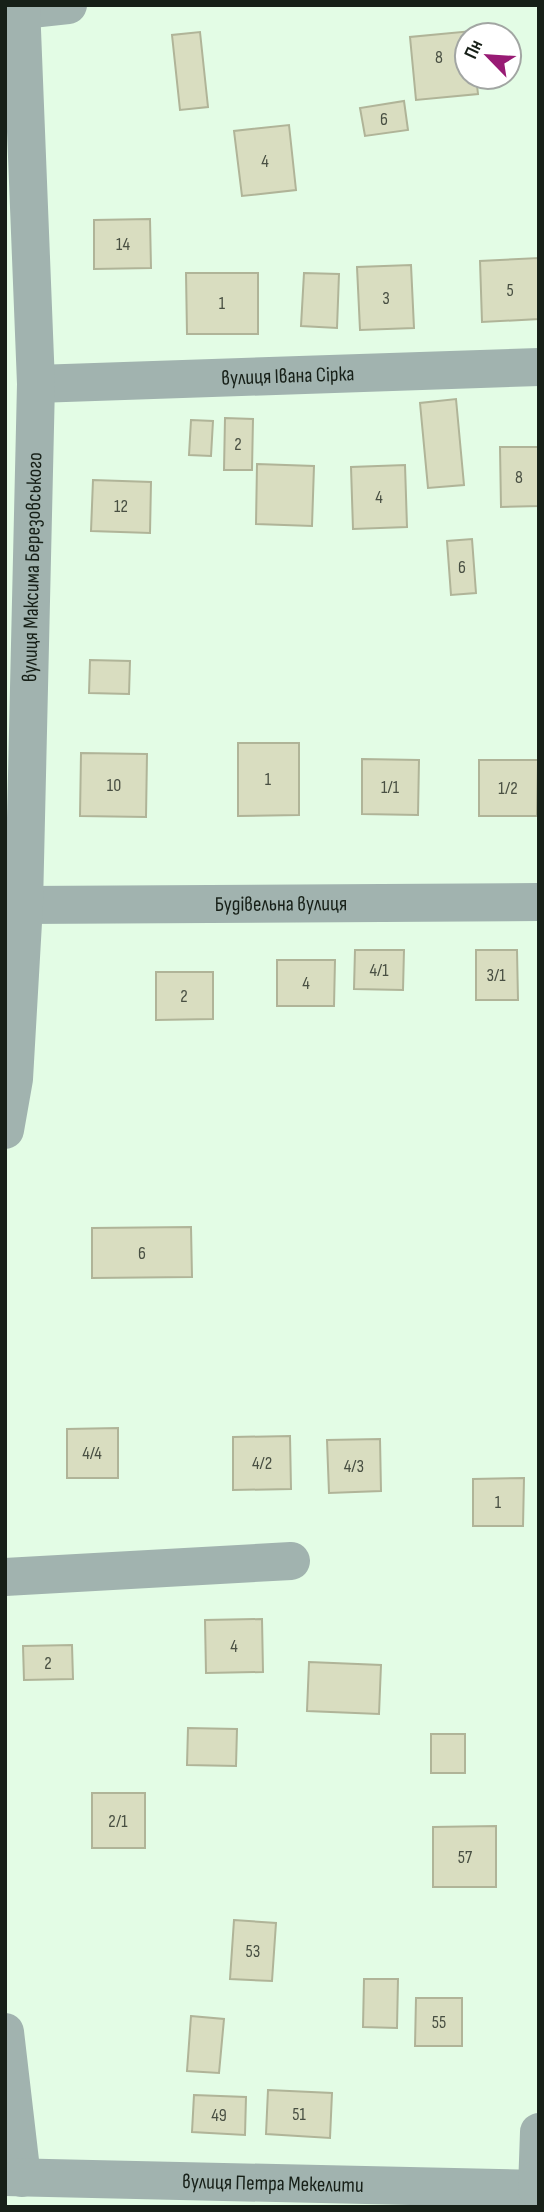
<svg xmlns="http://www.w3.org/2000/svg" width="544" height="2212" font-family="'Sofia Sans Condensed',sans-serif">
<style>
.building{fill:#d9ddc0;stroke:#b0b498;stroke-width:2}
.lines{fill:none;stroke-linecap:round;stroke-linejoin:round}
.minor{stroke:#a1b3af;stroke-width:38}
.labels{text-anchor:middle;dominant-baseline:central;stroke-width:7;stroke-linejoin:round;paint-order:stroke}
.number-label{font-size:18px;fill:#484f42}
.street-label{font-size:21px;fill:#172018;stroke:#fff}
</style>
<rect width="100%" height="100%" fill="#e3fce5"/>
<path class="building" d="M472,31V35H467V77H476L478,94L416,100L410,37Z
M200,32L208,107L180,110L172,35Z
M404,101L408,130L365,136L360,108Z
M289,125L296,190L242,196L234,131Z
M150,219L151,268L94,269V220Z
M539,258V319L482,322L480,261Z
M411,265L414,328L360,330L357,267Z
M186,273H258V334H187Z
M304,273L339,274L337,328L301,326Z
M456,399L464,485L428,488L420,403Z
M225,418L253,419L252,470H224Z
M191,420L213,421L211,456L189,455Z
M500,447H539V506L501,507Z
M257,464L314,466L312,526L256,524Z
M405,465L407,527L353,529L351,467Z
M93,480L151,482L150,533L91,531Z
M472,539L476,593L451,595L447,541Z
M90,660L130,661L129,694L89,693Z
M238,743H299V815L238,816Z
M81,753L147,754L146,817L80,816Z
M362,759L419,760L418,815L362,814Z
M479,760H538L537,816H479Z
M355,950H404L403,990L354,989Z
M476,950H517L518,1000H476Z
M277,960H335L334,1006H277Z
M156,972H213V1019L156,1020Z
M191,1227L192,1277L92,1278V1228Z
M118,1428V1478H67V1429Z
M290,1436L291,1489L233,1490V1437Z
M380,1439L381,1491L329,1493L327,1440Z
M524,1478L523,1526H473V1479Z
M262,1619L263,1672L206,1673L205,1620Z
M72,1645L73,1679L24,1680L23,1646Z
M309,1662L381,1665L379,1714L307,1711Z
M188,1728L237,1729L236,1766L187,1765Z
M431,1734H465V1773H431Z
M92,1793H145V1848H92Z
M496,1826V1887H433V1827Z
M234,1920L276,1923L272,1981L230,1979Z
M364,1979H398L397,2028L363,2027Z
M416,1998H462V2046H415Z
M191,2016L224,2019L219,2073L187,2071Z
M268,2090L332,2093L330,2138L266,2134Z
M194,2095L246,2097L245,2135L192,2132Z"/>
<g class="lines">
<g class="minor">
<path d="M22,10L68,5"/>
<path id="s1" d="M36,384L539,367"/>
<path id="s2" d="M24,905L539,902"/>
<path id="s3" d="M5,1130L14,1079L24,905L36,384L21,5"/>
<path d="M5,1577L291,1561"/>
<path d="M5,2032L22,2178"/>
<path id="s4" d="M5,2177L539,2189"/>
<path d="M537,2189L539,2132"/>
</g>
</g>
<g class="labels">
<g class="number-label">
<text x="439" y="57">8</text>
<text x="384" y="119">6</text>
<text x="265" y="161">4</text>
<text x="123" y="244">14</text>
<text x="510" y="290">5</text>
<text x="386" y="298">3</text>
<text x="222" y="303">1</text>
<text x="238" y="444">2</text>
<text x="519" y="477">8</text>
<text x="379" y="497">4</text>
<text x="121" y="506">12</text>
<text x="462" y="567">6</text>
<text x="268" y="779">1</text>
<text x="114" y="785">10</text>
<text x="390" y="787">1/1</text>
<text x="508" y="788">1/2</text>
<text x="379" y="970">4/1</text>
<text x="496" y="975">3/1</text>
<text x="306" y="983">4</text>
<text x="184" y="996">2</text>
<text x="142" y="1253">6</text>
<text x="92" y="1453">4/4</text>
<text x="262" y="1463">4/2</text>
<text x="354" y="1466">4/3</text>
<text x="498" y="1502">1</text>
<text x="234" y="1646">4</text>
<text x="48" y="1663">2</text>
<text x="118" y="1821">2/1</text>
<text x="465" y="1857">57</text>
<text x="253" y="1951">53</text>
<text x="439" y="2022">55</text>
<text x="299" y="2114">51</text>
<text x="219" y="2115">49</text>
</g>
<g class="street-label">
<text stroke="none"><textPath href="#s1" startOffset="252">вулиця Івана Сірка</textPath></text>
<text stroke="none"><textPath href="#s3" startOffset="564">вулиця Максима Березовського</textPath></text>
<text stroke="none"><textPath href="#s2" startOffset="257">Будівельна вулиця</textPath></text>
<text stroke="none"><textPath href="#s4" startOffset="268">вулиця Петра Мекелити</textPath></text>
</g>
</g>
<rect width="544" height="2212" fill="none" stroke="#172018" stroke-width="14"/>
<g transform="translate(488 56) rotate(295)"><circle r="33" fill="#ffffff" stroke="#a2a6a3" stroke-width="2"/>
<path d="M0-5L12 26L0 18L-12 26Z" fill="#981b74"/>
<text y="-10" font-size="19" font-weight="bold" text-anchor="middle" fill="#172018">Пн</text>
</g>
</svg>
